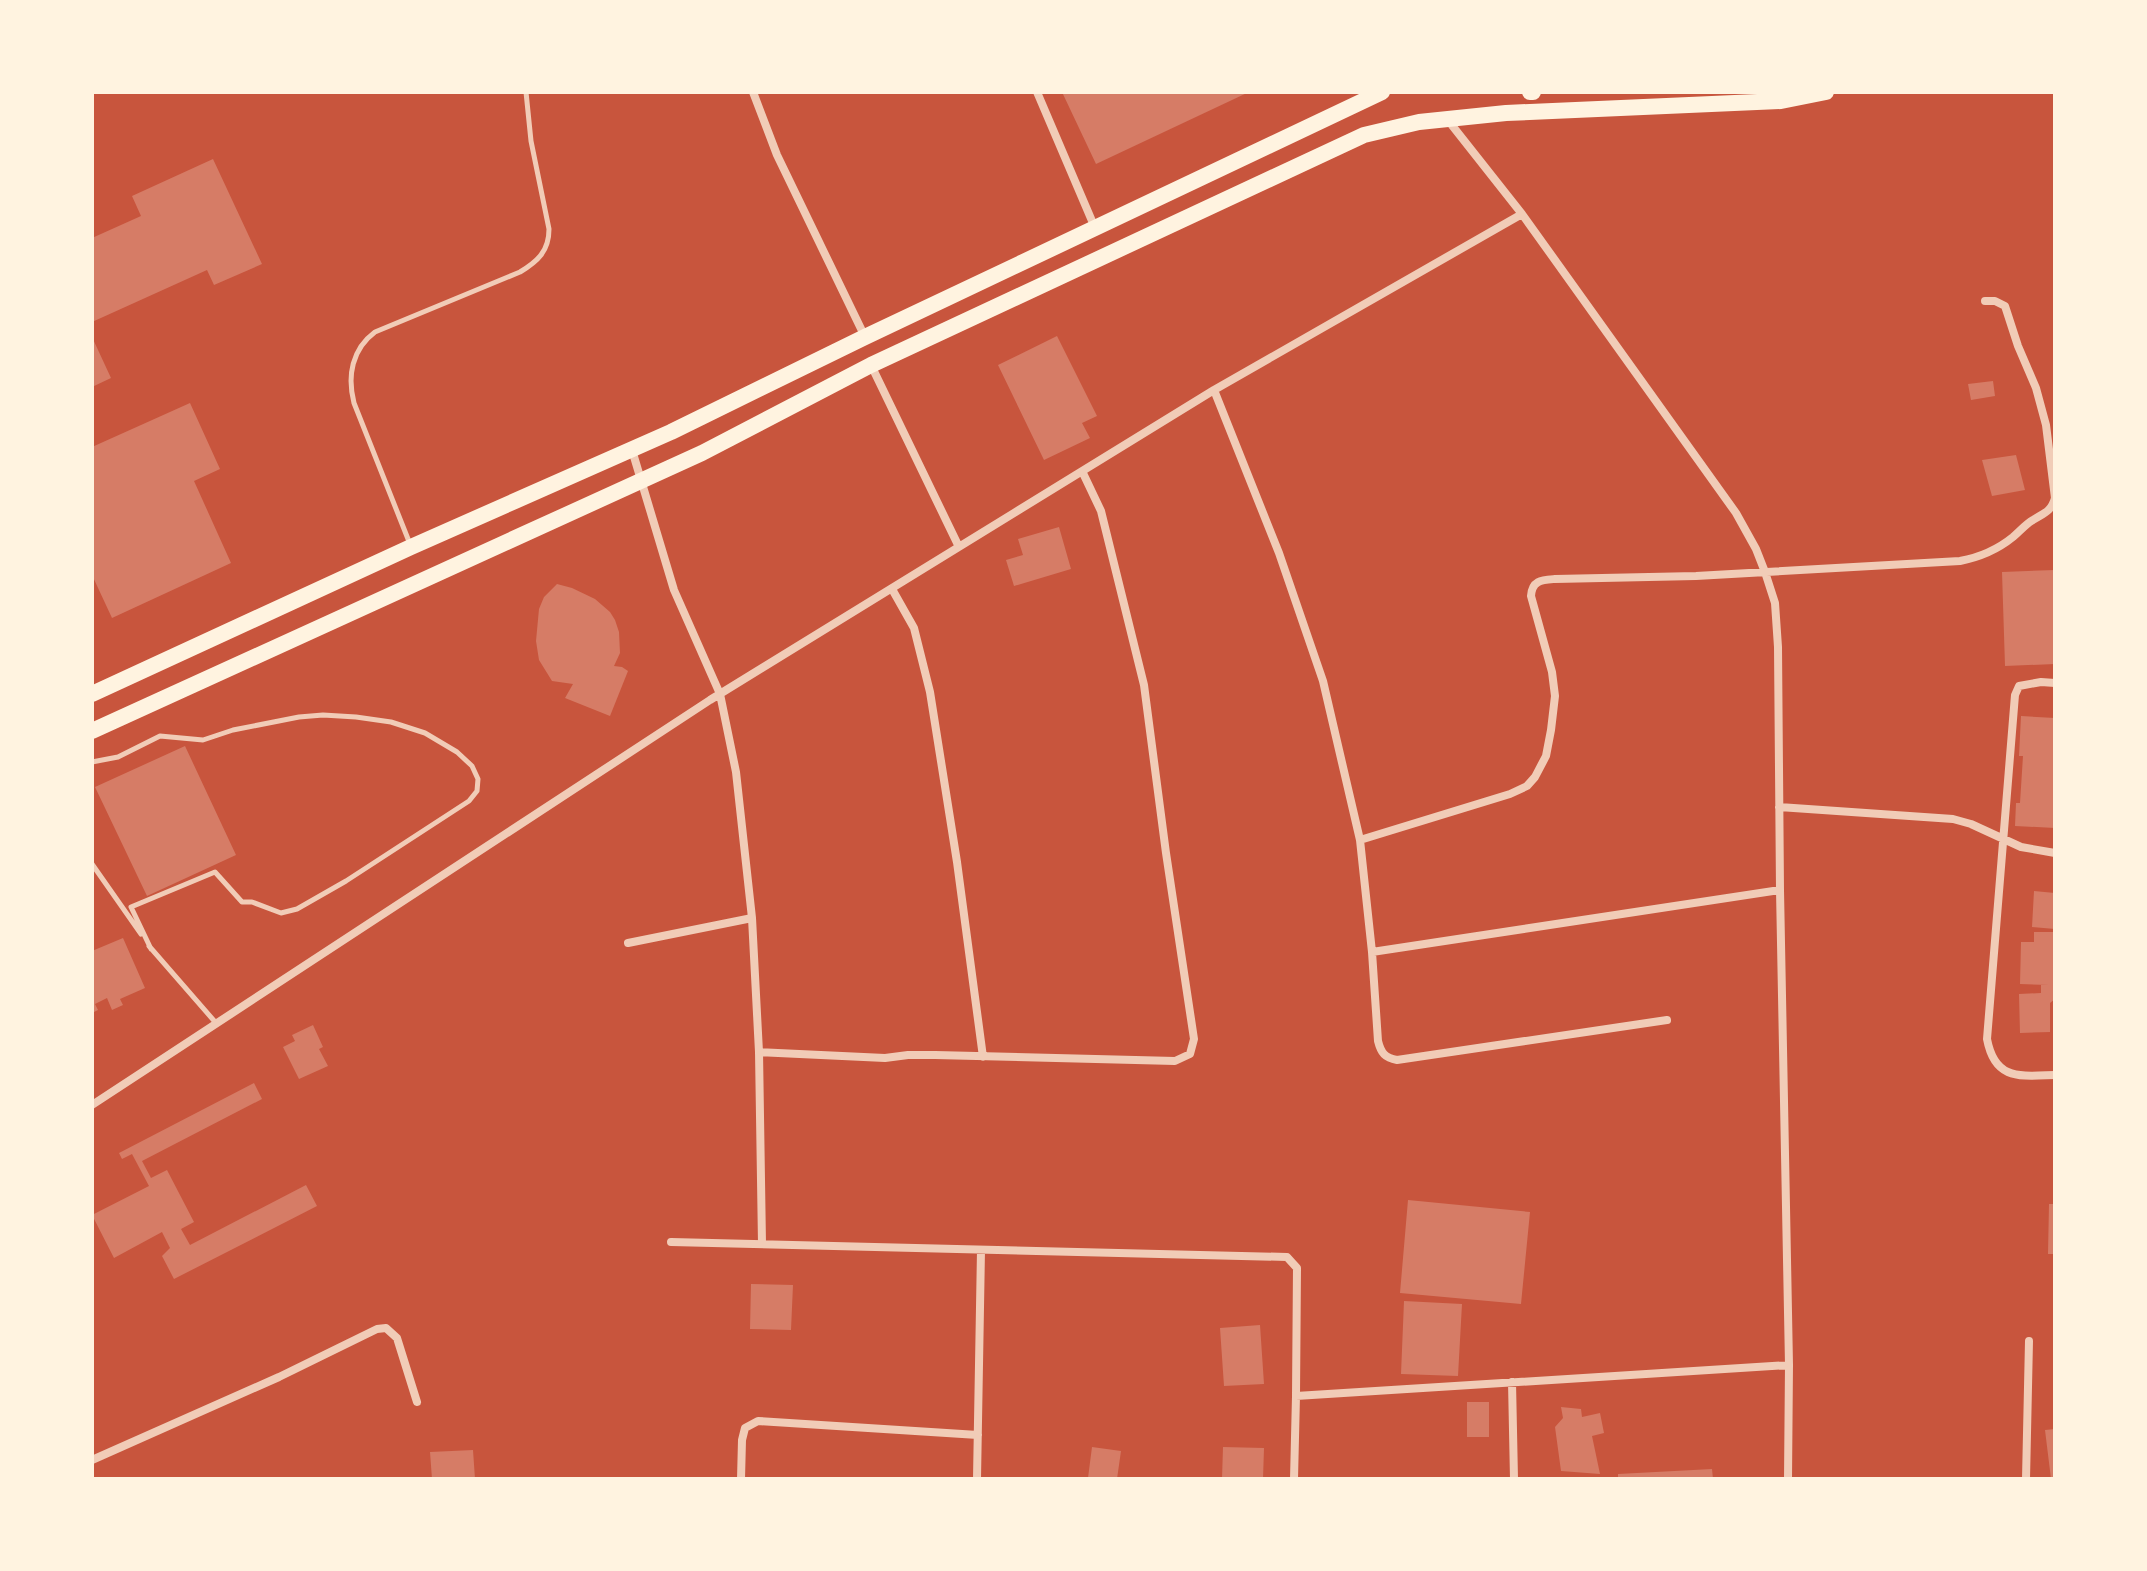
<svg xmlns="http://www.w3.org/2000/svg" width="2147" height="1571" font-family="Jost,sans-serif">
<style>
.building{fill:#d67c66}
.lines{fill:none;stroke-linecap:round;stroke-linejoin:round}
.service{stroke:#f1ccb7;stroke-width:5}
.minor{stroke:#f1ccb7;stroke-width:8}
.trunk{stroke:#fff3e0;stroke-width:16}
</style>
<rect width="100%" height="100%" fill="#c8553d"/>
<path class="building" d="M1062,92H1249L1096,164Z
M213,159L262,264L214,285L207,270L92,322V238L141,216L132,196Z
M1057,336L1097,416L1082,423L1090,438L1044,460L998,365Z
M92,337L111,378L92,387Z
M1993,381L1995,396L1971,400L1968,384Z
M190,403L220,469L194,481L231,563L112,618L92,575V447Z
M2016,455L2025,490L1992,496L1982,460Z
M1059,527L1071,569L1014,586L1006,560L1023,555L1018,539Z
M2055,570V664L2005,666L2002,572Z
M557,584L572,588L595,599L610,612L615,620L619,632L620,653L614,666L622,667L628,671L610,716L565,698L573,684L552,681L539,660L536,641L539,609L544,597Z
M2021,716L2055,718V828L2015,826L2016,803H2020L2023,756H2019Z
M185,746L236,855L147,896L95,787Z
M2034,891L2055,893V929L2032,927Z
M2034,932H2055V999L2050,1003V1032L2020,1033L2019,994L2041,993V985H2049L2020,984L2021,942H2034Z
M123,938L145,988L120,999L123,1005L112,1010L107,998L95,1004L98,1010L92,1013V951Z
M313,1025L323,1047L319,1049L328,1066L299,1079L283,1047L295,1041L292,1035Z
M254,1083L262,1099L142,1161L151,1178L167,1170L194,1222L181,1229L190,1245L306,1185L317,1206L174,1279L162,1256L170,1248L162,1232L114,1258L92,1215L149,1186L132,1154L122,1159L119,1153Z
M1408,1200L1530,1212L1521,1304L1400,1293Z
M2049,1204H2055V1254H2048Z
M751,1284L793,1285L791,1330L750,1329Z
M1404,1301L1462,1304L1458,1376L1401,1374Z
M1260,1325L1264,1384L1224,1386L1220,1328Z
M1467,1402H1489V1437H1467Z
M1561,1407L1581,1409L1582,1417L1600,1413L1604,1433L1592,1436L1600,1474L1561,1471L1555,1427L1563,1418Z
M2055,1429V1479H2051L2045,1430Z
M1092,1447L1121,1451L1117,1479L1088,1478Z
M1223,1447L1264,1448L1263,1479H1222Z
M473,1450L475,1479H432L430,1452Z
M1712,1469L1713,1479H1618V1474Z"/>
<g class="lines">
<path class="service" d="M410,544L354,403C347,376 352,349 375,332L520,272C538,261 549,251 549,229L531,141L526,92
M92,762L118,757L160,736L203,740L233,730L299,717L323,715L356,717L391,722L425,733L457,752L472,766L478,779L477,791L469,801L346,881L297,909L281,913L252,902H242L215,872L131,907L151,949
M92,864L141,934
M149,946L216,1023"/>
<path class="minor" d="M753,92L777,155L865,337
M1037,92L1095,228
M1447,119L1522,214L1736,513L1756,549L1765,572L1775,603L1778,647L1780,890L1789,1365L1788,1479
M1985,301H1995L2005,306L2018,346L2036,388L2046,425L2055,498
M871,365L959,547
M1214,390L1279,553L1323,681L1360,840L1372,952L1378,1041C1381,1053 1385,1058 1397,1060L1667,1020
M632,450L674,590L720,694L736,772L752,918L759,1052L762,1244
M892,589L914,628L930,692L957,862L983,1057
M2055,683L2041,682L2019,686L2015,695L1987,1039C1995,1081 2020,1076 2055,1075
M1779,807L1953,819L1971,824L2021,847L2055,853
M1360,840L1510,794L1527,786L1535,777L1546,756L1551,730L1555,696L1552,672L1531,596C1532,580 1542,580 1555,579L1696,576L1960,561C1981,557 1997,550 2013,537C2020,531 2026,524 2033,520C2044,513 2051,512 2055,498
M628,943L752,918
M1372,952L1780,890
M759,1052L885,1058L908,1055H935L1175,1061L1190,1054L1194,1039L1166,853L1144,685L1101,511L1082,471
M92,1105L710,700L1214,390L1522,214
M671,1242L1287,1257L1297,1268L1296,1396
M1512,1382L1514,1479
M92,1460L279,1377L377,1329L386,1328L397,1338L417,1402
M741,1479L742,1440L745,1428L758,1421L978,1435
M977,1479L981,1250
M1294,1479L1296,1396L1789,1365
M2026,1479L2029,1341"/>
<path class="trunk" d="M1530,92H1533
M92,694L411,547L671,432L865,337L1382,92
M92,731L702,453L871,365L1364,135L1419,122L1506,113L1781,101L1826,92"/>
</g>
<rect width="2147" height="1571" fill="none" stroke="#fff3e0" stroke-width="188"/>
</svg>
